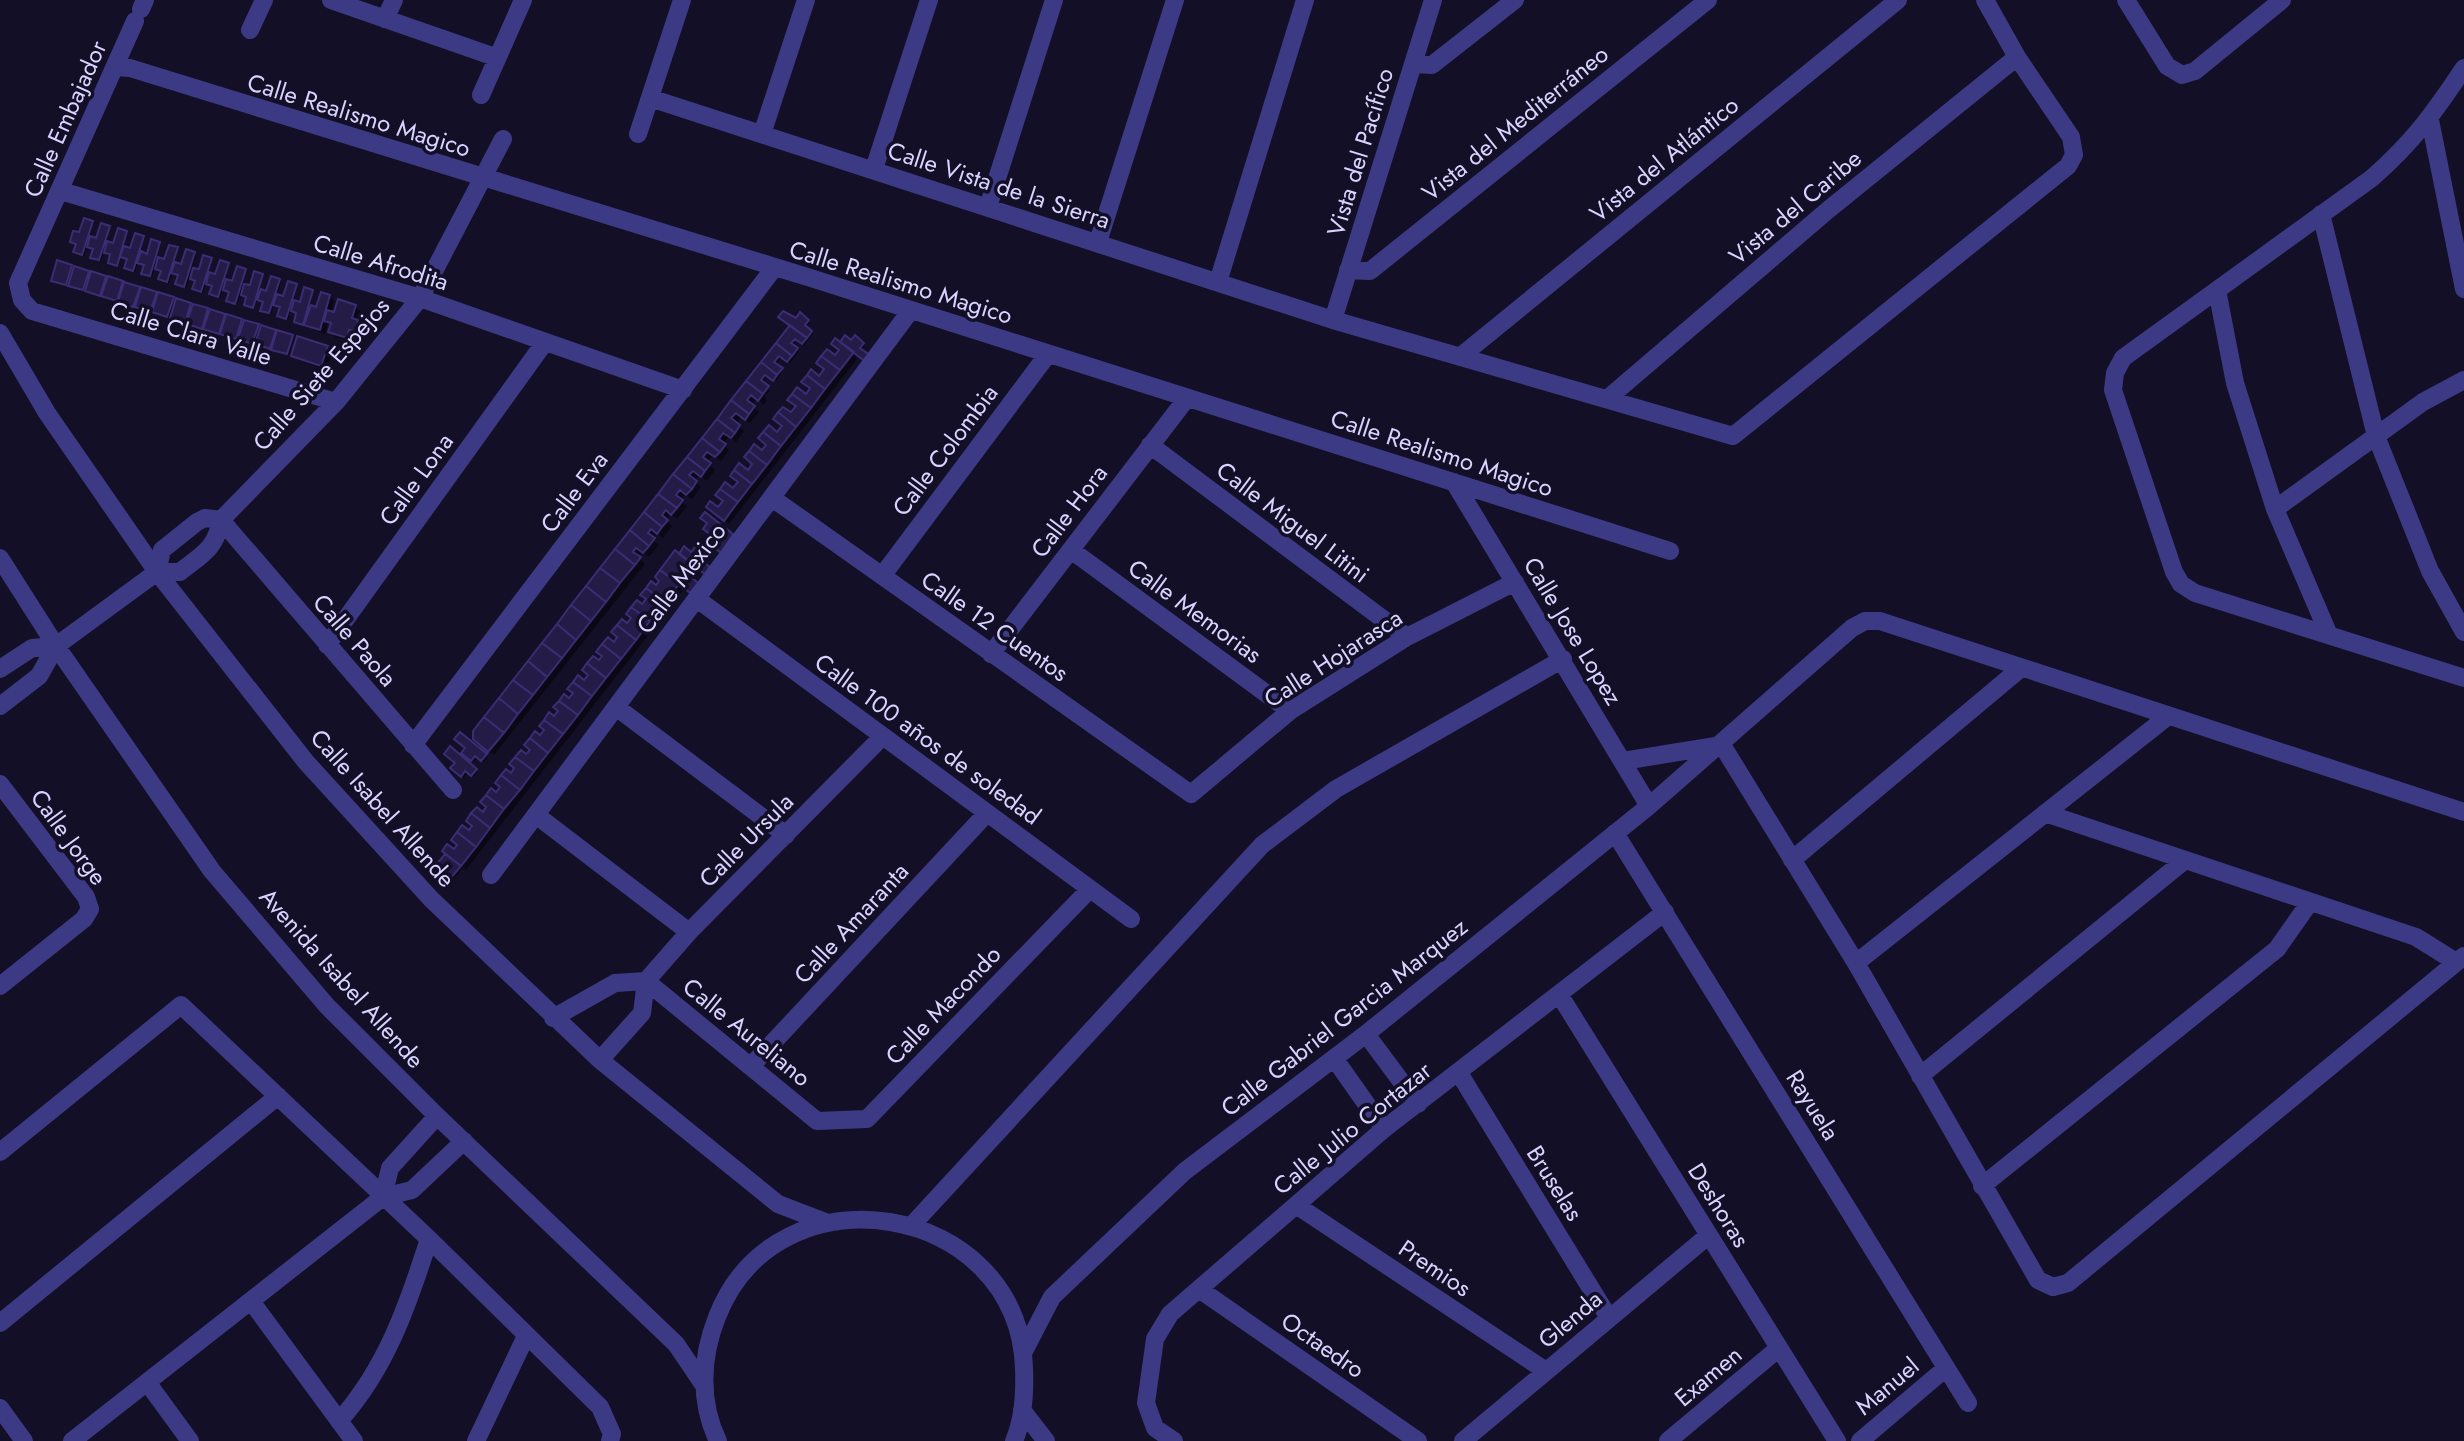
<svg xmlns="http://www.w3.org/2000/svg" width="2464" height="1441" font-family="Jost,sans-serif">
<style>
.shadow{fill:#0007}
.building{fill:#241b47;stroke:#3b2d73;stroke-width:2}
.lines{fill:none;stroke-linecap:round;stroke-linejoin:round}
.minor{stroke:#3d3a85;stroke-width:18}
.labels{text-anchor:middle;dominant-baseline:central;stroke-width:7;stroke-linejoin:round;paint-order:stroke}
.street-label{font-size:24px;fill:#d9d4ff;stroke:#130f26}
</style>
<rect width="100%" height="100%" fill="#130f26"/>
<path class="shadow" d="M92,222L90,237L97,240L109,227L107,243L115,245L126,233L124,248L131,250L143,237L141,253L148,256L160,243L157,259L165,262L177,249L175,264L183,266L194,253L196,255L192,269L200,271L211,259L209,274L217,276L228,264L226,281L234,283L245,270L243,286L251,288L262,275L260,291L267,293L279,280L281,282L277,296L284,298L296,286L294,302L301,304L312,291L311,306L317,309L329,296L334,301L331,313L355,306L360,311L357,321L363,326L360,335L354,333L351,341L335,337L328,322L325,334L312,329L305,323L296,321L298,314L291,309L288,320L279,316L282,308L274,304L271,314L264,312L265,303L258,298L254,309L248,307V298L241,293L237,305L230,302L231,293L223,288L220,298L213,296L214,287L207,282L203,293L196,291L197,282L190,277L186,288L177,284L179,276L173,272L169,283L162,281L163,272L155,267L152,277L145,275V266L138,262L135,272L126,267L128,260L121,258L118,267L110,262L112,255L104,251L101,261L94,259V250L87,246L84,256L77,254V245L72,241Z
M71,267L292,337L289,355L53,280Z
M800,315L810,323L806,328L813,334L804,345L798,340L792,346L799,352L790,363L782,357L775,365L783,371L776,381L768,375L762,383L770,390L764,397L767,400L764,405L757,399L751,405L759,412L750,423L742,416L736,424L744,431L736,442L729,436L723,444L729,450L721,461L713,455L707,463L715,470L707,481L699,475L694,481L701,487L692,499L685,494L680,500L687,506L677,519L671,514L666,520L672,526L663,538L657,533L652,539L659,545L649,557L642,552L638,557L645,564L494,755L480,744Z
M851,342L865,346L861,351H850L857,359L729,524L713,511L718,509L778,434L835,358Z
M327,348L332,353L326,370L298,360L293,355Z
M703,555L701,562L691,564L698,571L466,870L463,867L454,879L438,866L447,854L454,852L679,556Z
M460,735L488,757L484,762L478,756L474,762L463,753L467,748Z
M450,749L477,772L474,777L468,772L464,778L453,768L457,763Z"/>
<path class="building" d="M84,218L93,221L82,255L73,252L76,244L70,242L73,231L79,232Z
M101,223L110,226L99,260L90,258L93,249L87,247L90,236L96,238Z
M118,228L127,231L117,266L108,263L110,254L104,253L107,241L113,243Z
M135,233L144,236L133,271L124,268L127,259L120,257L124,246L130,248Z
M151,239L160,242L150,276L141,274L144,265L137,263L141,251L147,254Z
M169,245L178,247L167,282L158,279L161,271L155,269L158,257L164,259Z
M186,249L195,252L184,287L175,284L178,275L171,273L175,262L181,264Z
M203,255L212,258L201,292L192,289L195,281L190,279L193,268L199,269Z
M57,260L72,265L66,285L51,281Z
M220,260L229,263L218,297L209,294L212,286L206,284L209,272L215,274Z
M74,266L89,271L83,290L68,286Z
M237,266L246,269L235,304L226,301L229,292L223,290L226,279L232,281Z
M91,271L106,276L100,296L85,291Z
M254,271L263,274L253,308L244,305L246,297L241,295L244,284L250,285Z
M108,276L123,281L117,301L101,296Z
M271,276L280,279L269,313L260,311L263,302L257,300L261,289L266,291Z
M288,281L297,284L286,319L277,316L280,307L273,305L277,294L283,296Z
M124,282L140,287L133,307L118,302Z
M141,287L157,292L150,312L135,307Z
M304,287L313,290L303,325L294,322L296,313L291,311L294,300L300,302Z
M158,292L174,297L167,317L152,312Z
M321,292L330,295L320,330L304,325L311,305L316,307Z
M176,298L191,303L185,323L170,318Z
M338,299L356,305L352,318L358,320L355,331L349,330L347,338L328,332L331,323L324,321L327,310L334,312Z
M193,304L208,308L202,329L186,324Z
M210,309L225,314L219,334L203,329Z
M783,311L796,318L800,312L809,320L805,325L812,331L807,338L778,317Z
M226,314L242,319L236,339L220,334Z
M244,320L259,324L252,344L238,339Z
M261,325L276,330L270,349L255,344Z
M790,325L807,338L802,344L795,339L791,343L798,348L792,356L776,343Z
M277,330L293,335L287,354L271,350Z
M845,335L851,340L855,335L864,343L860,348L871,356L867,363L840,342Z
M297,336L328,346L321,366L291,356Z
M835,338L854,352L840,370L821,356L827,349L835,355L839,350L831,344Z
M776,343L792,356L787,362L779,356L774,362L783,368L777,375L761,362Z
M821,356L840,370L825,389L807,375L811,369L819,376L824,369L816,363Z
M761,362L777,375L773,381L765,375L761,380L769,386L763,394L746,381Z
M807,375L825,389L811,408L792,394L797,387L806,394L810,388L801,382Z
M746,381L763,394L758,401L751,395L747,400L755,406L749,414L731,400Z
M792,394L811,408L796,427L778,412L783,407L791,412L796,406L787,400Z
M731,400L749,414L745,420L736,413L731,418L740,425L735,433L717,419Z
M778,412L796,427L781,446L763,432L769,425L777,432L782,426L773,419Z
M717,419L735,433L731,438L723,433L719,439L726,444L720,452L702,438Z
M763,432L781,446L767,465L749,451L754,444L762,450L766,445L758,438Z
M702,438L720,452L715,457L707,452L703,457L711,463L705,471L687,457Z
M749,451L767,465L752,484L734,470L739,463L748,470L752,464L744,457Z
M687,457L705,471L701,477L693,471L689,475L697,481L692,489L673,474Z
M734,470L752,484L738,502L720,489L725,482L733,488L738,482L730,476Z
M673,474L692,489L686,495L680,490L676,495L683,500L677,508L658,494Z
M720,489L738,502L724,521L706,507L710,501L718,507L723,501L715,495Z
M658,494L677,508L671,515L666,510L662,515L668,520L662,527L644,512Z
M644,512L662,527L657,534L651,529L648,533L655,538L649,546L630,530Z
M705,512L733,534L721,553L707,542L712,536L703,529L707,523L700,518Z
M630,530L649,546L643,553L636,548L633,552L641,557L635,565L615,549Z
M684,546L691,552L695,547L704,554L700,559L711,568L706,575L679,554Z
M615,549L635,565L620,583L600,568Z
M675,550L694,565L679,584L660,570Z
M600,568L620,583L606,602L586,586Z
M660,570L679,584L665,602L646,588L651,581L656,585L659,581L655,577Z
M689,575L698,583L690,593L681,585Z
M586,586L606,602L591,621L571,605Z
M646,588L665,602L650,621L631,607L637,600L642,604L646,599L640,595Z
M571,605L591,621L576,640L557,624Z
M631,607L650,621L636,640L617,625L622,619L627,623L631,618L626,614Z
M557,624L576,640L562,658L542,643Z
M617,625L636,640L621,659L602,644L608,637L614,642L617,637L611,632Z
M542,643L562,658L547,677L528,661Z
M602,644L621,659L606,678L587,663L593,656L599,660L602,656L596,652Z
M528,661L547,677L533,695L513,680Z
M587,663L606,678L592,696L573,682L578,675L584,680L588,675L582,670Z
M513,680L533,695L518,714L499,698Z
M573,682L592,696L578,715L559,701L564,694L569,698L573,693L567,689Z
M499,698L518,714L504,733L484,717Z
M559,701L578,715L563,734L544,720L549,712L554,716L558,711L553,707Z
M484,717L504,733L488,752L473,739V731Z
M544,720L563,734L548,753L530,738L535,731L540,735L544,730L539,726Z
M460,732L487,754L481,761L475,756L471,761L461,753L465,748L454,739Z
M530,738L548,753L534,771L515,757L521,750L526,754L530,750L524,745Z
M450,746L477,769L471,776L465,771L461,777L450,768L455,763L444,754Z
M515,757L534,771L520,790L501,775L506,769L511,773L514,768L509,764Z
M501,775L520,790L504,809L486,795L491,788L496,792L500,787L495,783Z
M486,795L504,809L490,828L471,813L477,807L483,812L486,807L480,802Z
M471,813L490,828L476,847L457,832L462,825L469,830L472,826L466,821Z
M457,832L476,847L461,866L442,851L447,844L454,849L457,845L451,840Z
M445,854L461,866L451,878L435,866Z"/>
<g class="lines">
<path class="minor" d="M331,0L495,57
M2126,0L2167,66L2182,75L2195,71L2282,0
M141,9L145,0
M385,19L394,0
M135,21L18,283L22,300L32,311L336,402
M250,30L264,0
M1413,64L1432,65L1515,0
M116,67L130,68L814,279L1670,551
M2464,68C2434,113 2413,142 2372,178L2123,358L2115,373L2113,390L2174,572L2181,584L2195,593L2464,678
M481,95L523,0
M650,98L1333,320L1733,436L2068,166L2074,155L2071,137L2017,57L1985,0
M2430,120L2464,289
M638,134L682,0
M762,134L806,0
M874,169L929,0
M61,191L420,298L683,390
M988,207L1054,0
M2321,214L2376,436L2430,571L2464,632
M1098,242L1175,0
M1348,270L1370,271L1708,0
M1218,282L1305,0
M2217,290L2235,383L2275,509L2329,635
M1333,320L1433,0
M0,333L47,413L157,572L306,762L431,899L600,1060L778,1204L825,1222
M1461,356L1898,0
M1607,399L1828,210L2017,57
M1150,445L1407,637
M1454,482L1649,806
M772,498L1191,794L1290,711L1407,637L1515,582
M2275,509L2423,402L2464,380
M221,520L453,790
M1071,550L1290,711
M0,558L56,646L212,871L327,1006L437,1116L676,1344L703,1384
M157,572L162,550L197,522L205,518L221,520
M882,576L1048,354
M697,599L1131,919
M327,645L545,342
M991,654L1187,398
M0,669L32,648L56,646
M0,706L39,676L56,646L157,572H180C201,555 216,549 221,520L336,402L420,298L503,139
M616,707L786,835
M413,745L774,268
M1722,745L1856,963L2038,1280L2053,1287L2068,1283L2464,956
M1623,761L1722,745
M0,784L86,897L90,909L84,919L0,986
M2045,813L2416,937L2456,962
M536,815L689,932
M1615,833L1968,1403
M1792,860L2021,668
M491,875L911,310
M1856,963L2167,717
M646,981L817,1121L867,1119L1090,889
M1559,994L1837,1441
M553,1018L615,983L646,981
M1366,1034L1418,1104
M1334,1058L1384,1129
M600,1060L642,1013L646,981L689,932L883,736
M751,1066L987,813
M1459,1073L1609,1318
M1920,1076L2185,860
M0,1152L181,1005L429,1239L600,1407L612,1434L610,1441
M1982,1186L2277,949L2310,902
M383,1197L390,1168L437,1116
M1296,1205L1546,1371
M912,1225L1262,845L1336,789L1563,659
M1199,1289L1418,1441
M251,1301L354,1441
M0,1323L278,1096
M1024,1351L1052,1297L1185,1171L1366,1034L1649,806L1852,628L1865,621H1880L2464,812
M147,1382L190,1441
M0,1408L24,1441
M1022,1410L1046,1441
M339,1421C386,1369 408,1305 429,1239
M72,1441L383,1197L412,1190L464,1141
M476,1441L526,1336
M718,1441C699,1402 701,1357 717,1317C777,1162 1018,1202 1024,1368C1025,1392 1024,1418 1014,1441
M1174,1441L1155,1428L1146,1403L1155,1339L1170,1314L1384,1129L1665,912
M1463,1441L1709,1235
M1668,1441L1779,1348
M1860,1441L1946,1368"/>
</g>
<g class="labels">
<g class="street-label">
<text transform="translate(359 115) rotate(17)">Calle Realismo Magico</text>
<text transform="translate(65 119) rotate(-66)">Calle Embajador</text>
<text transform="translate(1515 123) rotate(-39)">Vista del Mediterráneo</text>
<text transform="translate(1360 152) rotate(-73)">Vista del Pacífico</text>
<text transform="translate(1664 159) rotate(-39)">Vista del Atlántico</text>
<text transform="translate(999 185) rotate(18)">Calle Vista de la Sierra</text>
<text transform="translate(1795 207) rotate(-40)">Vista del Caribe</text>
<text transform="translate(381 262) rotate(17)">Calle Afrodita</text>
<text transform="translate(901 282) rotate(17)">Calle Realismo Magico</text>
<text transform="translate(191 333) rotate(17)">Calle Clara Valle</text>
<text transform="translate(321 374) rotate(-49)">Calle Siete Espejos</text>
<text transform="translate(945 450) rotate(-53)">Calle Colombia</text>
<text transform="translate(1442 453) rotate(18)">Calle Realismo Magico</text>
<text transform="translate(416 479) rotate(-54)">Calle Lona</text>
<text transform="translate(574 492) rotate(-53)">Calle Eva</text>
<text transform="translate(1069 511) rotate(-53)">Calle Hora</text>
<text transform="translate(1293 522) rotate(37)">Calle Miguel Litini</text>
<text transform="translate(681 578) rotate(-53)">Calle Mexico</text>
<text transform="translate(1195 611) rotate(36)">Calle Memorias</text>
<text transform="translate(995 626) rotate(35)">Calle 12 Cuentos</text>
<text transform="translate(1573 631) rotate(59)">Calle Jose Lopez</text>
<text transform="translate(355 640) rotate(49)">Calle Paola</text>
<text transform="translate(1333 658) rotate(-33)">Calle Hojarasca</text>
<text transform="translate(928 739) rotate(36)">Calle 100 años de soledad</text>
<text transform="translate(383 808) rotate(48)">Calle Isabel Allende</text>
<text transform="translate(69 837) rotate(54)">Calle Jorge</text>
<text transform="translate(746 840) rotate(-45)">Calle Ursula</text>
<text transform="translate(851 923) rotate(-47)">Calle Amaranta</text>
<text transform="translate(342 978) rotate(48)">Avenida Isabel Allende</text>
<text transform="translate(943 1005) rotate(-46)">Calle Macondo</text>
<text transform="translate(1344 1017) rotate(-38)">Calle Gabriel Garcia Marquez</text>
<text transform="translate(747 1032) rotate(39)">Calle Aureliano</text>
<text transform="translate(1813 1105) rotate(58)">Rayuela</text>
<text transform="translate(1352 1128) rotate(-39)">Calle Julio Cortazar</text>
<text transform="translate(1555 1183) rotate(58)">Bruselas</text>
<text transform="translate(1719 1205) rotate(58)">Deshoras</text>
<text transform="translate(1435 1268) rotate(34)">Premios</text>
<text transform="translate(1570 1319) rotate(-40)">Glenda</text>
<text transform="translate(1323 1345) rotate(35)">Octaedro</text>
<text transform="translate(1708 1376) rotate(-40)">Examen</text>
<text transform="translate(1887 1386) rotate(-40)">Manuel</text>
</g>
</g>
</svg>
